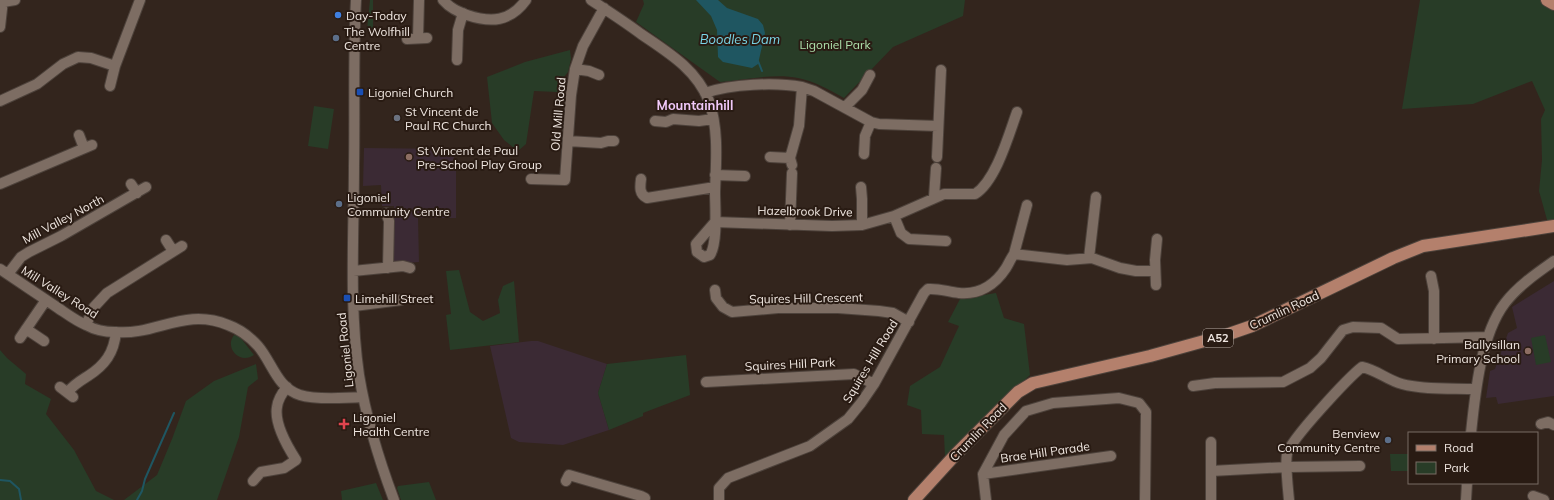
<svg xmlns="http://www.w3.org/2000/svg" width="1554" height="500" font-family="Mulish,sans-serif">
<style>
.education{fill:#3b2a34}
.green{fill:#283c27}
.water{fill:#1f5661}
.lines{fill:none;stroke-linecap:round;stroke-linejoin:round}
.stream{stroke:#1f5661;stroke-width:2}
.minor-casing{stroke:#4d423b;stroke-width:12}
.major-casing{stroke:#4d423b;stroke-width:14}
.minor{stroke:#7d6d63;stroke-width:10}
.major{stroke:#b4806c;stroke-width:12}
.shop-dot{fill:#3f7fe0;stroke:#291b13;stroke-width:1.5}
.service-dot{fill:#5c6f8a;stroke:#291b13;stroke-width:1.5}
.transit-dot{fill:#1a4fb4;stroke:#291b13;stroke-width:1.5}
.worship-dot{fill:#6b7280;stroke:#291b13;stroke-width:1.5}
.education-dot{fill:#8d6e63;stroke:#291b13;stroke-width:1.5}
.health-dot{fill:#e0444e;stroke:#291b13;stroke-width:1.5}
.labels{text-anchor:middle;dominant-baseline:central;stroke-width:4;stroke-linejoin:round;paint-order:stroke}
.shield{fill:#291b13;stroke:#b4a9a2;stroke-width:1}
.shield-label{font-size:11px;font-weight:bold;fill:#efe6e0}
.poi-label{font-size:12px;fill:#efe6e0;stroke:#291b13;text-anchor:start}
.park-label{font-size:12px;fill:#aee1ac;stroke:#291b13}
.street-label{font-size:12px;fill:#efe6e0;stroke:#291b13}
.water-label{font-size:13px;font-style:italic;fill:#7ad4e6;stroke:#291b13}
.neighbourhood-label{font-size:13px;font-weight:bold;fill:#f1c9fa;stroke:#291b13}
</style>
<rect width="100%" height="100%" fill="#33251d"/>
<path class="education" d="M364,148L452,149L456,165V218H418L419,262L395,264L392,261L394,206H382L381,185L363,186Z
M1554,281V396L1498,404L1496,397L1486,398L1490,371L1495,369L1508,333L1517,328L1512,307Z
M531,341H538L607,364L598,393L609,430L563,445L519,442L511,438L490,346Z"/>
<path class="green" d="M370,0H373V31L367,30Z
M643,0H965L963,16L893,47L844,98C830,90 814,81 798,78C775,73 744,80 720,82L636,22L644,4Z
M1420,0H1554V226L1549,227L1539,191L1542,160L1541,119L1545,110L1532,81L1473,104L1402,109Z
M570,50L571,59L568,72L564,77L560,90L557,92L534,91L526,144L518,151L504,140L492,123L487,77L525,62Z
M314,106L334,109L328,149L308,146Z
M459,270L470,312L483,321L500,313L498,300L503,286L514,281L519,342L450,350L446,315L451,314L446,271Z
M996,293L1004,318L1024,324L1030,375L945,457L944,435L922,434L921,410L907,405L910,386L940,367L959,326L948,322L960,299Z
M234,335L240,337L254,355C240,365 224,348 234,335Z
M1545,335L1551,362L1536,365L1531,338Z
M0,350L7,358L26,374L25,384L51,399L46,414L74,450L96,491L114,500H0Z
M686,355L690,395L643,413V416L609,430L598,393L607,364Z
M256,364L258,379L248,387L239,437L217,500H124L157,475L172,439L186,401L214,381Z
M1390,454H1409V471H1391Z
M429,482L436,500H401L397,488L398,486Z
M376,483L383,500H342L341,491Z"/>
<path class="water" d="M696,0H718L727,8L758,19L763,25L765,33L758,64L752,68L723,62L718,57L717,30L711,16Z"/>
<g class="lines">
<path class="stream" d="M758,61L762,71
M0,480L10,481L19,489L21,500
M137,500L142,491L145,479L174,413"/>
<defs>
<path id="minor" d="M356,0C353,55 355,111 354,166C354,235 349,306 359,375C366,417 379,460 394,500
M443,0C450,8 457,11 467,15C491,23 510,22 526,0
M591,0C608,11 625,22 641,34C669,53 696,69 709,101C719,129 716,163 715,192C715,206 718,243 710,255L704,257L697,252L696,244L715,222
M3,2L15,0
M0,27L3,0
M418,38L419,0
M407,39L427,38
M457,60L458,30L463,13
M575,69L589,71L599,75
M110,86L115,66L140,0
M705,93C731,84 775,82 802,87
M0,101L37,84L63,64L78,57L91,58L115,66
M845,107L862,90L870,75
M655,121L666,122L673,119L699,121L713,119
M871,122L879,124L938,126
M79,135L84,148
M568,141L601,143L608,141H614
M770,157L790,158
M937,157L941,70
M792,165L790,158L799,126L802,87L814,91L871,122L865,136L864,154
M715,175L745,176
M531,179L565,180L571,95L575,69L583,46L604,8
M641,179C640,187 639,194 647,198L715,187
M0,184L92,145
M131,184L137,193
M861,187L862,199V225
M934,197L936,168
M386,213L389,221L388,268
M894,216L901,233L909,239L946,241
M715,222L832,226L862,225L894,216L944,194H975C996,181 1009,134 1017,112
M790,225L792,173
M166,240L173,251
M1014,254L1027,205
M1089,258L1096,197
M0,269C19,282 39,295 58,308C67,314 76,321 86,325C95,330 105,332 115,332C156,336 184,307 228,325C239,329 250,337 258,346C272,362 277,388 300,395C315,400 347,398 363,397
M353,271L403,266L410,268
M8,274L21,257L29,252L61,236L146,187
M1431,276L1434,291V339
M1156,285L1155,260L1157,239
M715,290L716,298L723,307L732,312L778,308H838L879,311L893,313L909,322
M354,306L401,300
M86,325L94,307L107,293L182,246
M26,329L44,341
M20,338L46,300
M706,382L854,374L874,384
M1193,386L1215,383L1283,382L1310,368L1321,358L1343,330L1353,327L1381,328L1398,339L1488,337
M60,387L73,397
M68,392C73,385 80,381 88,376C105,365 114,353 116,332
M1541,424L1548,422L1554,425
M1471,433C1475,394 1481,334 1505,303C1518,286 1537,273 1554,261
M1211,442V500
M1211,471L1288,467L1360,466
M983,474L1111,456
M253,481L261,472L284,468L296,460C287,446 274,424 277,407C278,399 282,393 287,387
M566,481L569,475L641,496L645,498L644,500
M1533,496L1544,500
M719,500V488L728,478L810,446L848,419L861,403L874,384L924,293L928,289C939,288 948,292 959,293C979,295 995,285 1006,268C1009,263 1011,258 1014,254L1067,260L1092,258L1120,268L1136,271H1155
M986,500L983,474L1004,435L1026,411L1053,403L1119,398L1139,403L1146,412L1145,500
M1289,500C1288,489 1285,463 1287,454C1290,440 1349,377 1362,367C1377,370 1387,380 1402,384C1424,390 1453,388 1476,389
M1466,500L1467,483"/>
<path id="major" d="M1547,0L1554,4
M914,500L956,454L1018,392L1033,383L1150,356L1226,335L1252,326L1393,258L1423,246L1554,226"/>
</defs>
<use href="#minor" class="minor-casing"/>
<use href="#major" class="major-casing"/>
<use href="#minor" class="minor"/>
<use href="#major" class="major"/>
</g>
<circle class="shop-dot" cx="338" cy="15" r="4"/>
<g class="service-dot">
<circle cx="336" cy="38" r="4"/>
<circle cx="339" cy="204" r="4"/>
<circle cx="1388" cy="440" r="4"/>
</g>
<g class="transit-dot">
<rect x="356" y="88" width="8" height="8" rx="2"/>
<rect x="343" y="294" width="8" height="8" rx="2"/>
</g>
<circle class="worship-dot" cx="397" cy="118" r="4"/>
<g class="education-dot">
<circle cx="409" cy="157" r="4"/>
<circle cx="1528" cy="351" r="4"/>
</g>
<path class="health-dot" d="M342 418h4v4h4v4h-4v4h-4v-4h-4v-4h4z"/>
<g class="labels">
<rect class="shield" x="1203" y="329" width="30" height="18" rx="3"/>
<g class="shield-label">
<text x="1218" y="338">A52</text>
</g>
<g class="poi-label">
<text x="346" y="15">Day-Today</text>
<text x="344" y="31">The Wolfhill<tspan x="344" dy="14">Centre</tspan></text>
<text x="368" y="92">Ligoniel Church</text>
<text x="405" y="111">St Vincent de<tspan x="405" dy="14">Paul RC Church</tspan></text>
<text x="417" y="150">St Vincent de Paul<tspan x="417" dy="14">Pre-School Play Group</tspan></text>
<text x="347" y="197">Ligoniel<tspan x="347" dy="14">Community Centre</tspan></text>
<text x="355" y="298">Limehill Street</text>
<text x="1520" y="344" text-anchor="end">Ballysillan<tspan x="1520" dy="14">Primary School</tspan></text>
<text x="353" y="417">Ligoniel<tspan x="353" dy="14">Health Centre</tspan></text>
<text x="1380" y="433" text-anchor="end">Benview<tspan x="1380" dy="14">Community Centre</tspan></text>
</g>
<g class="park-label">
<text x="835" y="44">Ligoniel Park</text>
</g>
<g class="street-label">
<text transform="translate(558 114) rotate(-85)">Old Mill Road</text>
<text transform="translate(805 211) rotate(1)">Hazelbrook Drive</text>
<text transform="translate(63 219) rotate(-28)">Mill Valley North</text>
<text transform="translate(60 292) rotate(32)">Mill Valley Road</text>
<text transform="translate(806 298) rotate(-1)">Squires Hill Crescent</text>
<text transform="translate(1284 310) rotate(-25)">Crumlin Road</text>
<text transform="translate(345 350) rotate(-96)">Ligoniel Road</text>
<text transform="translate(870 361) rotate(-59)">Squires Hill Road</text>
<text transform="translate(790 364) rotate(-3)">Squires Hill Park</text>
<text transform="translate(978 432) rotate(-46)">Crumlin Road</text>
<text transform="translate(1045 452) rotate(-8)">Brae Hill Parade</text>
</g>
<g class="water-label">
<text x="740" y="39">Boodles Dam</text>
</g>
<g class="neighbourhood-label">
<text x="695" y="105">Mountainhill</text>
</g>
</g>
<rect x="1408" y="432" width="130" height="52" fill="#291b13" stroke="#786c65"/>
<rect x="1416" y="445" width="20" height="6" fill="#b4806c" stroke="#786c65"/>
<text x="1444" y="452" font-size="12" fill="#efe6e0">Road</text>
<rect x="1416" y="462" width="20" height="12" fill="#283c27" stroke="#786c65"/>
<text x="1444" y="472" font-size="12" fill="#efe6e0">Park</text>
</svg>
